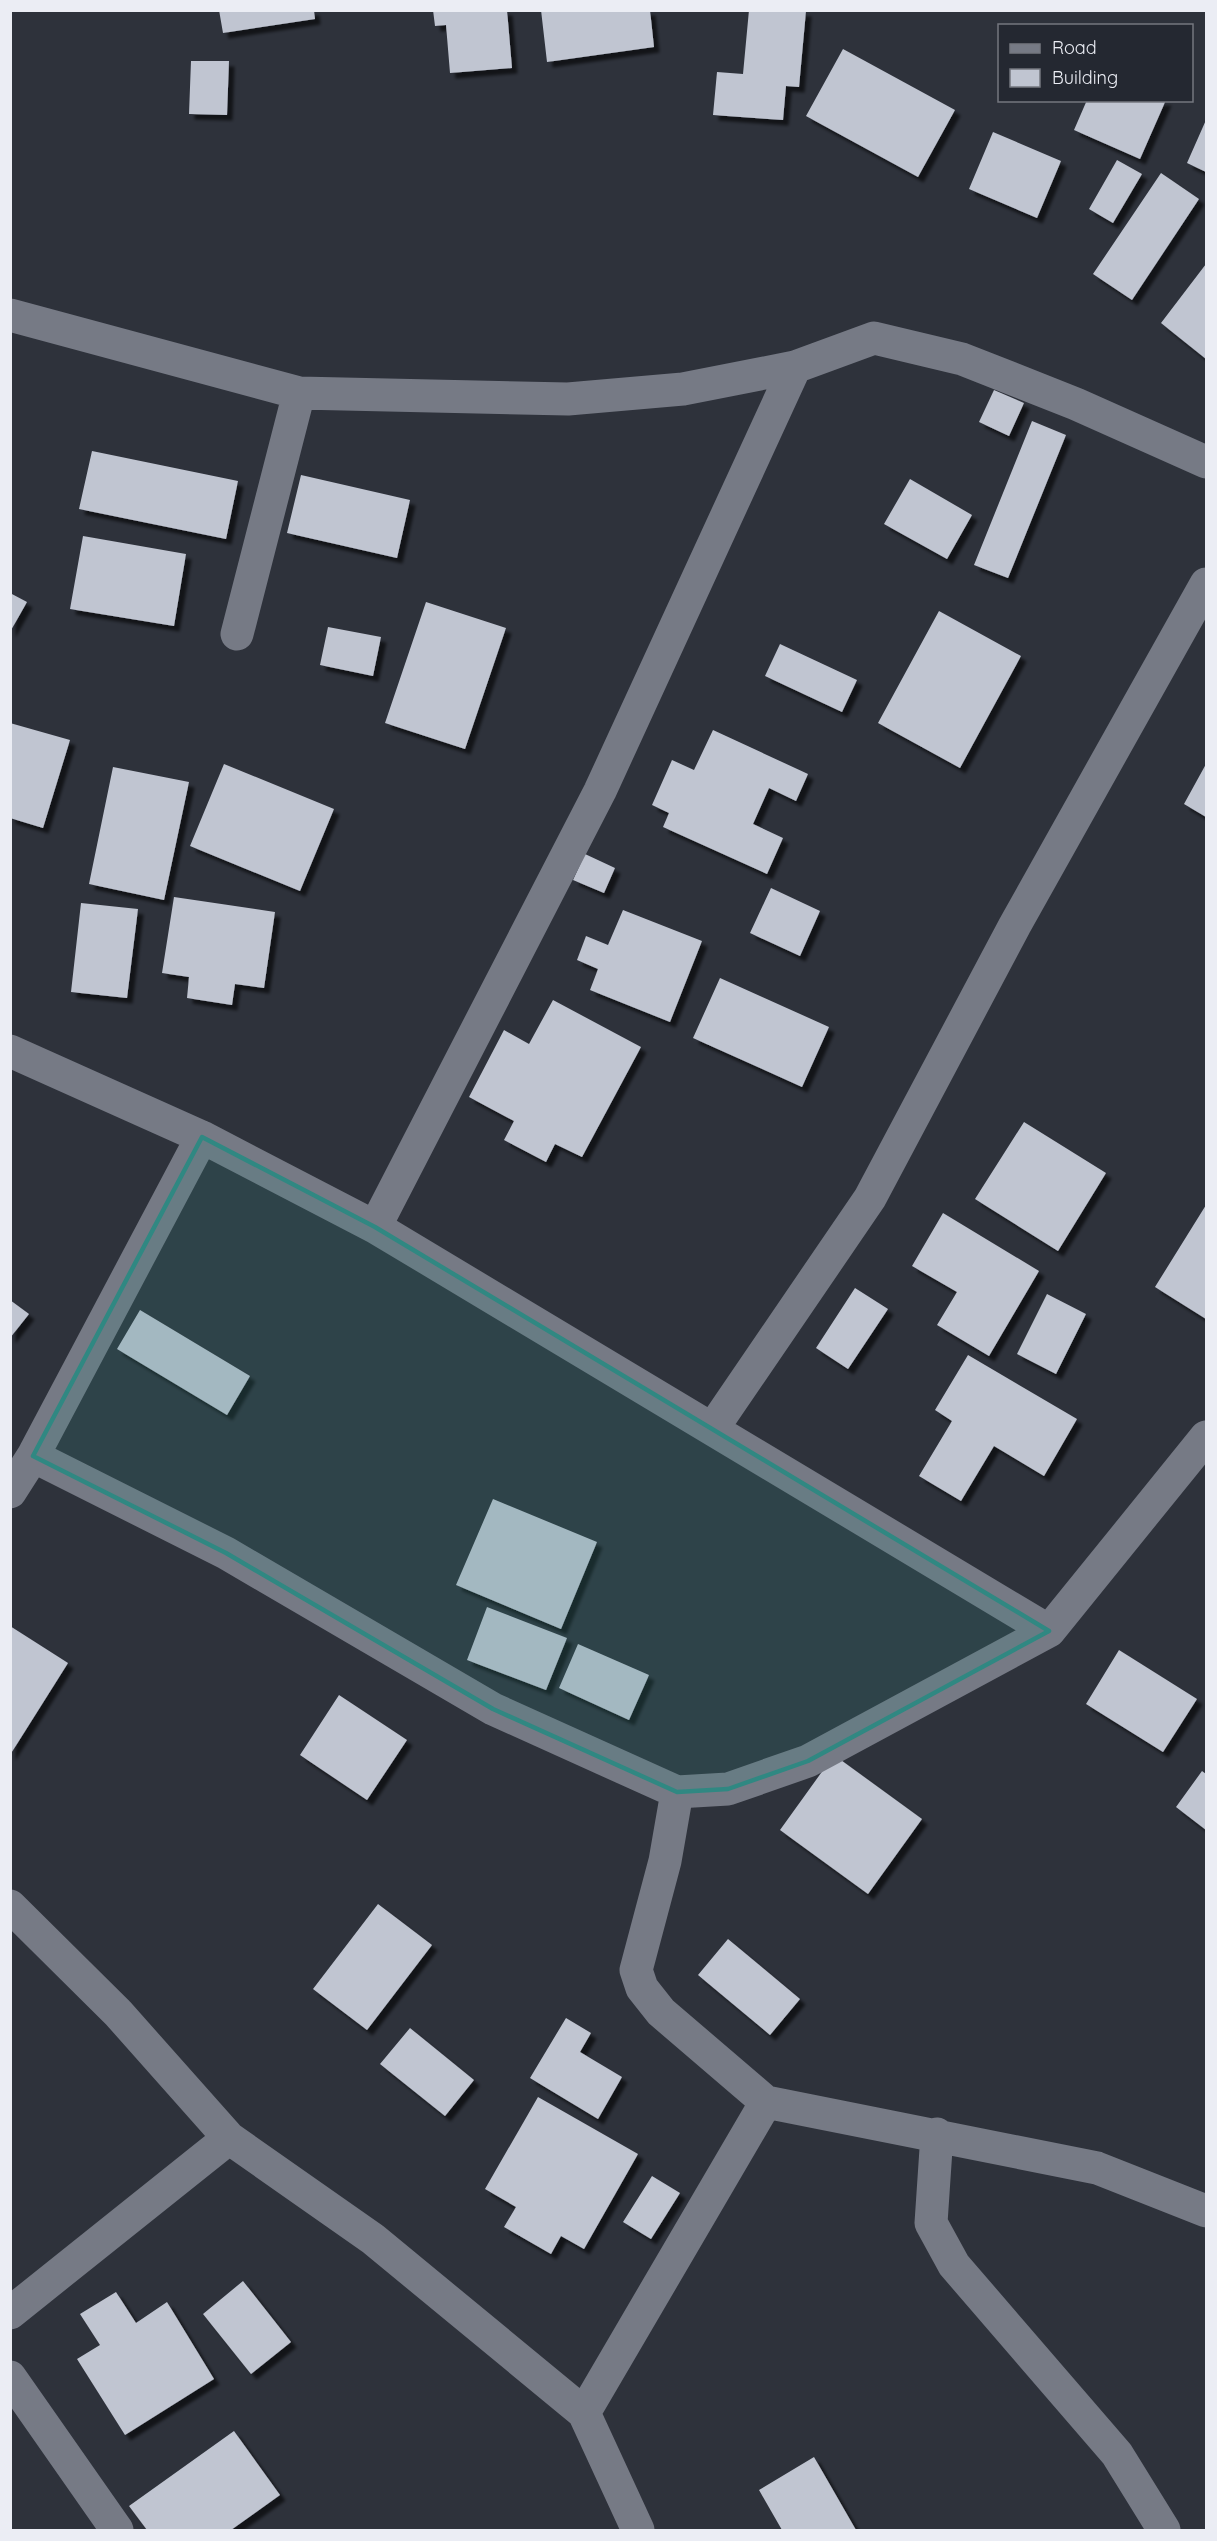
<svg xmlns="http://www.w3.org/2000/svg" width="1217" height="2541" font-family="Quicksand,sans-serif">
<style>
.building{fill:#c0c5d1;filter:url(#shadow)}
.lines{fill:none;stroke-linecap:round;stroke-linejoin:round}
.street{stroke:#767a85;stroke-width:33}
.marked{fill:#308882;fill-opacity:0.2;stroke:#308882;stroke-width:4.5;stroke-linejoin:round}
</style>
<defs>
<filter id="shadow"><feDropShadow dx="5.5" dy="5.5" stdDeviation="1.5" flood-color="#0009"/></filter>
</defs>
<rect width="100%" height="100%" fill="#2e323b"/>
<path class="building" d="M219,10H314L315,19L223,33Z
M433,10H507L512,68L450,73L446,25L435,26Z
M541,10H650L654,47L547,62Z
M749,10L806,11L799,87L786,86L783,120L713,115L717,72L743,74Z
M843,49L955,110L918,177L806,116Z
M191,61H229L227,115L189,114Z
M1087,100H1166L1140,159L1074,130Z
M1206,120V172L1187,163Z
M993,132L1061,161L1037,218L969,189Z
M1117,160L1142,174L1113,223L1089,209Z
M1161,173L1199,199L1132,300L1093,274Z
M1206,264V359L1161,323Z
M994,390L1024,403L1009,436L979,422Z
M1032,421L1066,435L1008,578L974,565Z
M92,451L238,481L226,539L79,509Z
M301,475L410,500L397,558L287,533Z
M910,479L972,515L947,559L884,524Z
M83,536L186,554L174,626L70,609Z
M10,593L27,602L10,632Z
M426,602L506,628L465,749L385,723Z
M939,611L1021,656L960,768L878,723Z
M328,627L381,637L373,676L320,665Z
M780,644L857,680L842,712L765,676Z
M10,723L70,740L43,828L10,818Z
M713,730L808,774L796,801L769,788L753,824L783,838L767,874L663,827L669,813L652,805L672,760L694,770Z
M224,764L334,809L300,891L190,846Z
M1206,764V817L1184,804Z
M113,767L189,782L164,900L89,884Z
M585,854L615,868L604,893L573,880Z
M771,888L820,911L800,956L750,933Z
M174,897L275,912L264,988L235,984L232,1005L187,998L189,977L162,973Z
M81,903L138,909L127,998L71,992Z
M623,910L702,941L670,1022L590,990L598,969L577,960L586,936L608,945Z
M720,978L829,1027L802,1087L693,1038Z
M553,1000L641,1047L582,1157L555,1144L546,1162L504,1140L514,1121L469,1097L504,1030L529,1044Z
M1024,1122L1106,1173L1058,1251L975,1199Z
M1206,1205V1319L1155,1287Z
M943,1213L1039,1271L989,1356L937,1325L957,1292L912,1266Z
M855,1288L888,1309L848,1369L816,1348Z
M1047,1294L1086,1314L1056,1374L1017,1354Z
M10,1300L29,1314L10,1338Z
M140,1310L250,1376L227,1415L117,1349Z
M968,1355L1077,1419L1044,1476L994,1446L961,1501L919,1476L952,1421L935,1410Z
M493,1499L597,1542L561,1629L456,1585Z
M487,1607L567,1638L546,1690L467,1660Z
M10,1626L68,1663L10,1755Z
M578,1644L649,1675L629,1720L559,1688Z
M1119,1650L1197,1699L1163,1752L1086,1704Z
M339,1695L407,1740L367,1800L300,1755Z
M834,1755L922,1819L868,1894L780,1830Z
M1202,1771L1206,1774V1830L1176,1807Z
M378,1904L432,1945L367,2030L313,1989Z
M728,1939L800,1999L770,2035L698,1975Z
M566,2018L591,2033L580,2052L622,2077L598,2119L530,2078Z
M410,2028L474,2080L445,2116L380,2064Z
M538,2097L638,2154L584,2249L561,2236L551,2254L504,2227L516,2207L485,2189Z
M652,2176L680,2193L651,2239L623,2222Z
M243,2281L291,2342L251,2374L203,2314Z
M116,2292L136,2323L167,2302L214,2379L125,2435L77,2359L100,2345L80,2314Z
M234,2431L280,2495L231,2530H147L129,2506Z
M814,2457L856,2530H782L759,2490Z"/>
<g class="lines">
<path class="street" d="M10,315L299,393L568,399L683,389L795,367L874,338L962,359L1076,404L1206,462
M237,634L299,393
M10,1051L202,1137L375,1227L1049,1631
M375,1227L600,791L795,367
M713,1428L870,1198L1015,925L1206,584
M33,1456L226,1553L493,1709L677,1792L728,1789L808,1761L1049,1631L1206,1437
M10,1492L33,1456L202,1137
M677,1792L665,1861L636,1970L642,1988L661,2012L766,2102
M10,1906L118,2013L229,2138L373,2239L584,2413L638,2530
M937,2134L931,2223L954,2265L1117,2454L1164,2530
M10,2313L229,2138
M10,2377L117,2530
M584,2413L766,2102L1097,2168L1206,2211"/>
</g>
<path class="marked" d="M202,1137L375,1227L1049,1631L808,1761L728,1789L677,1792L493,1709L226,1553L33,1456Z"/>
<rect width="1217" height="2541" fill="none" stroke="#ebedf4" stroke-width="24"/>
<rect x="998" y="24" width="195" height="78" fill="#242831" stroke="#74777f" stroke-width="1.5"/>
<rect x="1010" y="44" width="30" height="9" fill="#767a85" stroke="#74777f" stroke-width="1.5"/>
<text x="1052" y="54" font-size="18" fill="#ebedf4">Road</text>
<rect x="1010" y="69" width="30" height="18" fill="#c0c5d1" stroke="#74777f" stroke-width="1.5"/>
<text x="1052" y="84" font-size="18" fill="#ebedf4">Building</text>
</svg>
